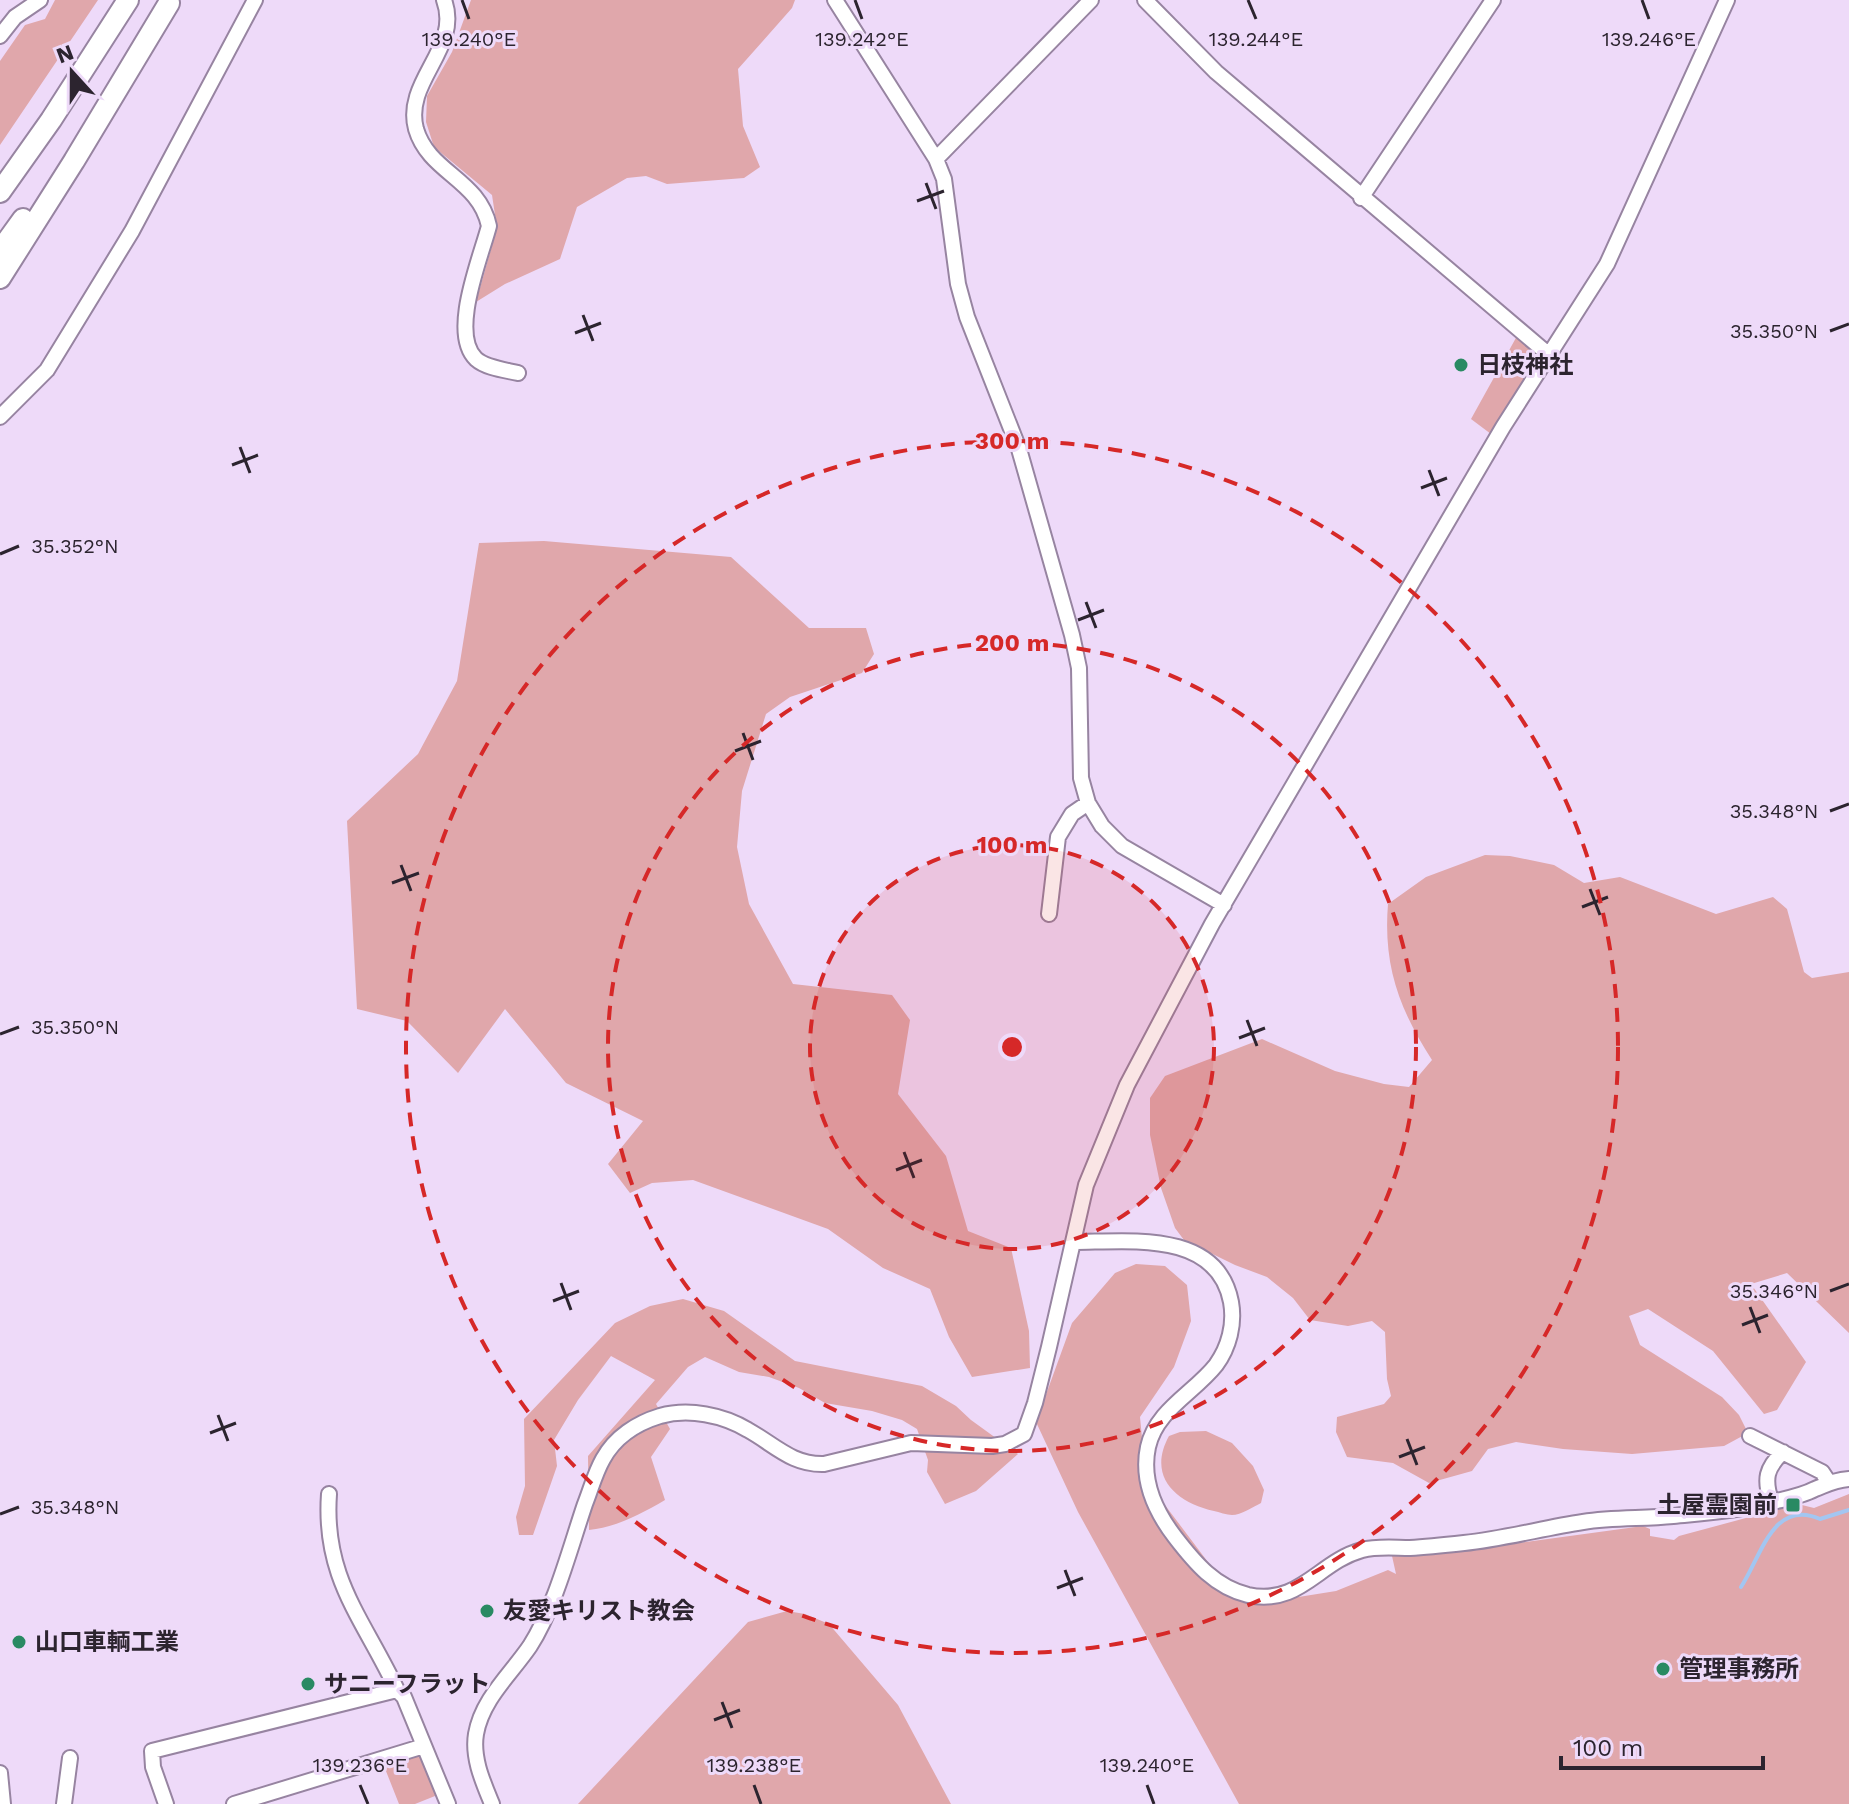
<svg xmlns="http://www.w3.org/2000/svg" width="1849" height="1804" font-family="'Work Sans','Noto Sans JP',sans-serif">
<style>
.green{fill:#e0a7ab}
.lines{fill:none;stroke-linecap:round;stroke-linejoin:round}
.stream{stroke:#a3c6f1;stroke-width:4}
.minor-casing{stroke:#9784a1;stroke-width:18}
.highway-casing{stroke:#9784a1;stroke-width:24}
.minor{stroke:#fff;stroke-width:14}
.highway{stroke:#fff;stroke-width:20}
.ticks{fill:none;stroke:#2c242f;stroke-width:3}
.ring{fill:none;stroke:#d62828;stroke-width:4;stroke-dasharray:14 10}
.poi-dot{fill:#298a63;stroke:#eedaf9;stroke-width:3}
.labels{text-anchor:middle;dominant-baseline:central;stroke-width:6;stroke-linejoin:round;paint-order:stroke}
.poi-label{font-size:24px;font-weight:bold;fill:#2c242f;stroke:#eedaf9;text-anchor:start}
.ticks-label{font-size:20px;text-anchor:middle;fill:#2c242f;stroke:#eedaf9;stroke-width:6;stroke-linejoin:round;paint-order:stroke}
.centre{fill:#d62828;stroke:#eedaf9;stroke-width:4}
.ring-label{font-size:24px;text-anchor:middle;font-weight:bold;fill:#d62828;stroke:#eedaf9;stroke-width:6;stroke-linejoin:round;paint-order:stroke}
</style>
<rect width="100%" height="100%" fill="#eedaf9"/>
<path class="green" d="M55,0H98L0,145V61L25,25L45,19Z
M471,0H795L792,8L738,69L743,126L760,167L744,178L667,184L646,176L627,178L577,207L560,259L505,284L476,302L497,228L492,195L434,147L426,122L427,96L452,52Z
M1517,336L1534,348L1536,359L1491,434L1471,419Z
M544,541L731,557L809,628H866L874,654L862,673L790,697L766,714L742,791L737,847L749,904L793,984L892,995L910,1020L898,1094L946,1156L968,1231L1011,1248L1029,1331L1030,1368L972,1377L949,1337L930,1289L883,1268L828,1229L693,1180L652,1183L630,1193L608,1164L643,1121L566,1083L505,1009L458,1073L407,1021L357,1009L347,821L418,754L457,681L479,543Z
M1485,855L1510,856L1554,865L1584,883L1620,877L1716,914L1773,897L1787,909L1804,972L1812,978L1849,972V1333L1787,1273L1751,1284L1806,1362L1777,1410L1764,1414L1713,1351L1648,1309L1629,1316L1640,1345L1722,1397L1739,1415L1748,1433L1724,1446L1632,1454L1563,1449L1516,1442L1488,1449L1472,1471L1429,1483L1393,1463L1347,1457L1336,1432L1337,1417L1384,1404L1391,1396L1387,1379L1385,1332L1372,1321L1348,1326L1310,1320L1293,1298L1267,1277L1235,1265L1184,1240L1175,1228L1161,1188L1150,1135V1098L1165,1076L1262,1039L1335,1071L1384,1084L1409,1087L1432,1060C1399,1009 1383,965 1388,904L1426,877Z
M1136,1264L1165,1266L1187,1285L1191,1321L1174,1367L1140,1417L1146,1480L1229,1590L1286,1599L1336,1591L1388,1570L1396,1574L1392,1556L1483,1548L1643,1526L1650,1529V1536L1674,1540L1679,1536L1798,1504L1814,1508L1849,1494V1804H1239L1078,1512L1036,1422L1072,1323L1115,1273Z
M683,1299L724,1311L795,1361L922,1386L956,1406L971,1420L1018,1454L976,1491L945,1504L927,1472L928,1460L917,1429L902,1420L872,1411L825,1403L799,1388L769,1377L739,1372L705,1357L688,1367L656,1404L670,1429L651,1457L665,1500C641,1514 617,1527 589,1530L588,1456L655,1380L611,1356L578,1400L554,1440L557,1466L533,1535H519L516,1517L525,1486L524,1419L615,1323L650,1306Z
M1206,1431L1232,1443L1253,1466L1264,1490L1261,1503C1253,1507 1241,1515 1232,1515C1227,1515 1219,1512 1214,1511C1175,1502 1147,1476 1169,1436L1180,1432Z
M787,1611L805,1614L829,1624L898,1705L951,1804H578L748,1622Z
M415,1751L422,1755L438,1789L435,1796L415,1804H399L382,1761Z"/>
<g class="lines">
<path class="stream" d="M1741,1587C1761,1557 1773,1498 1820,1519L1849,1510"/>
<defs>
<path id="minor" d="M444,0C462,48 403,81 416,129C429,173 479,179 489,226C481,257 449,333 476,359C486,368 505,370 518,373
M835,0L936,159L944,179L958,284L967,317L1019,449L1072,635L1079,668L1081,778L1088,803L1102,826L1122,846L1224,905
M1145,0L1216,72L1548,354
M0,36L15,17L40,0
M936,159L1091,0
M1361,198L1493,0
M0,417L47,370L132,231L255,0
M1049,914L1058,837L1072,814L1088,803
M1073,1242C1127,1242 1217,1229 1231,1302C1235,1324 1229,1347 1216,1365C1194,1393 1156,1410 1148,1447C1141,1480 1155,1511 1175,1537C1195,1563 1215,1587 1248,1595C1300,1606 1318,1562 1362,1550C1377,1546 1395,1548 1410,1548C1428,1547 1446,1545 1464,1543C1504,1539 1543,1528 1583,1522C1613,1517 1643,1519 1673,1516C1703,1513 1734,1511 1763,1504C1780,1500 1800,1497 1815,1489C1828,1484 1835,1480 1849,1479
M1750,1436L1822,1472L1828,1481
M329,1494C323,1578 363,1618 397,1690L404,1697L448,1804
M1771,1501C1764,1479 1766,1468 1783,1452
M0,1773L3,1804
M64,1804L70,1758
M166,1804L153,1767L152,1751L397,1690
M234,1804L424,1746
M492,1804C483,1782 472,1758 476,1734C482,1699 511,1674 530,1646C555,1607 570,1548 585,1504C591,1489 595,1473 603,1459C615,1437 637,1423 660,1416C689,1408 723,1415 748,1430C775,1445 792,1465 824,1464L911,1443L992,1446L1005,1444L1024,1434L1035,1403L1049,1347L1086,1185L1127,1085L1212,924L1503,427L1607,264L1727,0"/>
<path id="highway" d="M0,192L51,120L128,0
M0,251L23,219
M0,278L74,161L169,3"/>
</defs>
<use href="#minor" class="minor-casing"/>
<use href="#highway" class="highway-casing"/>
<use href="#minor" class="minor"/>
<use href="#highway" class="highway"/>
</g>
<path class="ticks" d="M462,0L469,19M855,0L862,19M1248,0L1256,19M1642,0L1649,19M926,183L936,209M917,201L944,191M583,315L593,341M1830,331L1849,324M575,333L601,323M240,447L250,473M232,465L258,455M1429,470L1439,496M1421,488L1447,478M0,554L19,546M1086,602L1096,628M1078,620L1104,610M743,733L753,760M735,751L761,741M1830,811L1849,804M401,865L411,891M392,883L419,873M1590,889L1600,915M1582,907L1608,897M1247,1020L1257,1046M0,1034L19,1027M1239,1038L1265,1028M904,1152L914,1178M896,1170L922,1160M561,1283L571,1310M1830,1291L1849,1284M553,1301L579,1291M1750,1307L1760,1333M1742,1325L1768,1315M218,1415L228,1441M210,1433L236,1423M1407,1439L1417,1465M1399,1457L1425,1447M0,1514L19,1507M1065,1570L1075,1596M1057,1588L1083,1578M722,1702L732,1728M714,1720L740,1710M360,1785L368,1804M754,1785L761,1804M1147,1785L1154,1804"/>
<circle cx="1012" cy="1047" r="202" fill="#d62828" fill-opacity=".12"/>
<g class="ring">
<circle cx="1012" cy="1047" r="202"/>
<circle cx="1012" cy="1047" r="404"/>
<circle cx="1012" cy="1047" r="606"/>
</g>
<g class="poi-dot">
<circle cx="1461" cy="365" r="8"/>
<rect x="1785" y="1497" width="16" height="16" rx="4"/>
<circle cx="487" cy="1611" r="8"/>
<circle cx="19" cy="1642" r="8"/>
<circle cx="1663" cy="1669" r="8"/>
<circle cx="308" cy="1684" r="8"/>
</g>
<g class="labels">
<g class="poi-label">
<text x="1477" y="365">日枝神社</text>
<text x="1777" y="1505" text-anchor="end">土屋霊園前</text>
<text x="503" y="1611">友愛キリスト教会</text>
<text x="35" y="1642">山口車輌工業</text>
<text x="1679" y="1669">管理事務所</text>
<text x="324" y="1684">サニーフラット</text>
</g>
</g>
<g class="ticks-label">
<text x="469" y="46">139.240°E</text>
<text x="862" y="46">139.242°E</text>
<text x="1256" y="46">139.244°E</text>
<text x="1649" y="46">139.246°E</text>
<text x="1774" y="338">35.350°N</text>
<text x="75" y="553">35.352°N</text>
<text x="1774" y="818">35.348°N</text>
<text x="75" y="1034">35.350°N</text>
<text x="1774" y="1298">35.346°N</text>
<text x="75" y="1514">35.348°N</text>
<text x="360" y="1772">139.236°E</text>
<text x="754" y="1772">139.238°E</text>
<text x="1147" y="1772">139.240°E</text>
</g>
<circle cx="1012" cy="1047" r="12" class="centre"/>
<g class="ring-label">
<text x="1012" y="449">300 m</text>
<text x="1012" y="651">200 m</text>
<text x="1012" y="853">100 m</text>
</g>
<g transform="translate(72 72) rotate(339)" stroke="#eedaf9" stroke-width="6" paint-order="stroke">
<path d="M0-6L14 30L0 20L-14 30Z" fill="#2c242f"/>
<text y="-12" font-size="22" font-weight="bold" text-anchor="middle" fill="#2c242f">N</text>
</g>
<path d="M1561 1756v12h202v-12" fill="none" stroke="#2c242f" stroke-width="4"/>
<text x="1573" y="1756" font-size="24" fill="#2c242f" stroke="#eedaf9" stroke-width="6" paint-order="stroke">100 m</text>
</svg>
